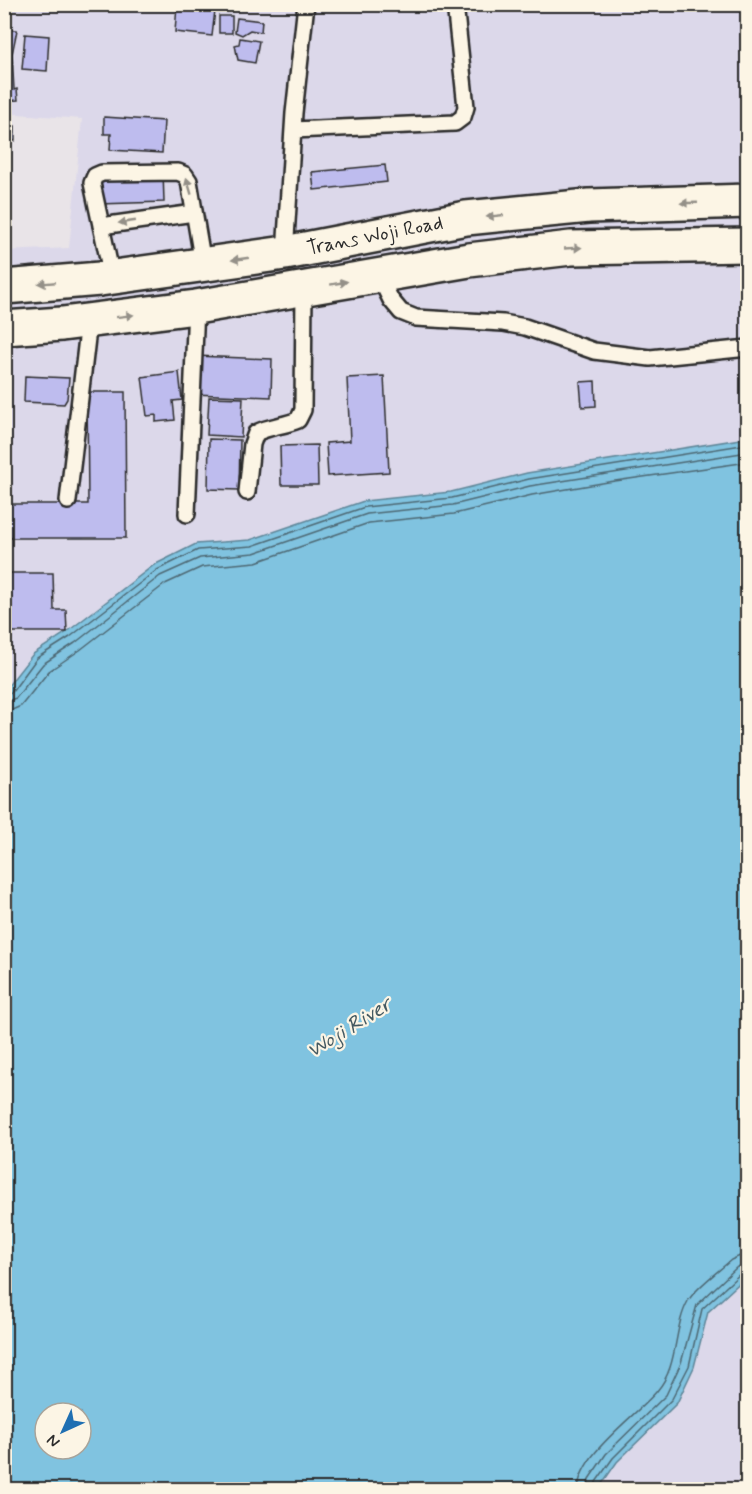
<svg xmlns="http://www.w3.org/2000/svg" width="752" height="1494" font-family="Mynerve,sans-serif">
<style>
.built{fill:#dcd8ea}
.water{fill:#80c3e0;stroke:#5e8698;stroke-width:1.5;fill-rule:evenodd}
.lines{fill:none;stroke-linecap:round;stroke-linejoin:round}
.shore{stroke:#4d6873;stroke-width:1.5}
.building{fill:#bebcee;stroke:#2b2b2b;stroke-width:1.5}
.service-casing{stroke:#2b2b2b;stroke-width:20}
.secondary-casing{stroke:#2b2b2b;stroke-width:38}
.service{stroke:#fcf5e5;stroke-width:15}
.secondary{stroke:#fcf5e5;stroke-width:33}
.oneway{fill:#949088}
.labels{text-anchor:middle;dominant-baseline:central;stroke-width:4.5;stroke-linejoin:round;paint-order:stroke}
.street-label{font-size:20px;fill:#2b2b2b;stroke:#fcf5e5}
.water-label{font-size:21px;font-style:italic;fill:#445961;stroke:#fcf5e5}
</style>
<rect width="100%" height="100%" fill="#e9e4e8"/>
<filter id="ink" filterUnits="userSpaceOnUse"><feTurbulence type="fractalNoise" baseFrequency=".0167" numOctaves="2"/><feDisplacementMap in="SourceGraphic" scale="12" xChannelSelector="R" yChannelSelector="G"/><feConvolveMatrix kernelMatrix="1 2 1 2 8 2 1 2 1" color-interpolation-filters="sRGB"/></filter>
<g filter="url(#ink)">
<path class="built" d="M5,5H747V438L527,473L451,492L364,501L250,540L196,544L33,654L5,691V251L69,248L82,119L5,113Z
M747,1276V1489L601,1490V1485L617,1462L677,1403L708,1312Z"/>
<path class="water" d="M747,438V1276L708,1312L694,1367L677,1403L617,1462L601,1485V1489H5L4,691L33,654L67,632L154,565L196,544L250,540L364,501L451,492L527,473ZM45,1413H81V1449H45Z"/>
<g class="lines">
<path class="shore" d="M4,694L12,692L37,658L70,637L157,570L198,550L252,546L365,507L452,498L529,479L748,444
M4,702L16,698L43,664L75,643L160,576L200,558L254,553L367,514L453,505L530,486L748,452
M4,711L12,710L21,706L49,671L80,650L165,584L202,567L256,562L369,523L454,514L532,495L608,482L748,462
M578,1490C579,1454 635,1417 657,1391C679,1366 673,1328 688,1301C696,1287 719,1271 731,1260L740,1256L748,1255
M587,1490L589,1479L606,1454L666,1395L681,1363L697,1305L737,1267L748,1264
M595,1490L596,1482L613,1458L672,1399L689,1366L702,1309L741,1273L748,1272"/>
</g>
<path class="building" d="M177,6L215,10L212,36L175,32Z
M219,16H232V33H219Z
M237,18L262,21L261,32L250,30L242,35L235,32Z
M4,30H17L12,54L14,90L17,89L18,100L4,101Z
M25,34L49,36L47,71L22,69Z
M240,38L259,41L255,63L238,60L235,45L239,44Z
M104,117L164,121L162,153L110,150L111,134H104Z
M4,125L15,126V141H4Z
M385,165L387,182L314,190L312,172Z
M163,172L164,202L98,204L97,174Z
M195,356L272,359L271,397L193,394Z
M179,372L182,400L173,401L175,420L156,422V415L147,416L142,377Z
M25,376L69,378L67,399L64,404L24,402Z
M384,376L389,472L328,476L326,443L350,441L347,378Z
M595,381L596,406L582,407L580,382Z
M4,390H7V439H4Z
M87,392H125L126,538H7V504H88Z
M209,397L243,398L241,437L207,435Z
M209,439L240,440L239,490L208,489Z
M317,445L318,485H281L280,446Z
M4,573H53L54,610H66L67,632H4Z"/>
<g class="lines">
<defs>
<path id="service" d="M293,130L455,123L463,117L466,107L455,4
M101,226L194,213
M285,253L294,113L306,4
M379,276L391,300L401,312L416,318L503,323L525,327L594,351L650,358L748,348
M112,277L92,183L95,176L102,173L178,172L185,175L189,181L203,264
M247,492L252,444L256,433C269,426 284,426 298,420L303,410L304,289
M68,501L89,321
M187,514L196,307"/>
<path id="secondary" d="M4,287L100,279L285,253L466,218L589,206L748,201
M4,328L62,324L196,307L469,260L571,248L748,245"/>
</defs>
<use href="#service" class="service-casing"/>
<use href="#secondary" class="secondary-casing"/>
<use href="#service" class="service"/>
<use href="#secondary" class="secondary"/>
</g>
<defs><path id="oneway-solid" d="M-6-.8H1V-3.2L6.5 0L1 3.2V.8H-6Z" transform="scale(1.5)"/></defs>
<g class="oneway">
<use href="#oneway-solid" transform="translate(189 186) rotate(-106)"/>
<use href="#oneway-solid" transform="translate(689 203) rotate(178)"/>
<use href="#oneway-solid" transform="translate(495 216) rotate(174)"/>
<use href="#oneway-solid" transform="translate(127 222) rotate(172)"/>
<use href="#oneway-solid" transform="translate(573 248) rotate(-3)"/>
<use href="#oneway-solid" transform="translate(240 259) rotate(172)"/>
<use href="#oneway-solid" transform="translate(47 283) rotate(175)"/>
<use href="#oneway-solid" transform="translate(339 283) rotate(-10)"/>
<use href="#oneway-solid" transform="translate(125 316) rotate(-7)"/>
</g>
</g>
<g class="labels">
<g class="street-label">
<text transform="translate(375 236) rotate(-11)">Trans Woji Road</text>
</g>
<g class="water-label">
<text transform="translate(349 1028) rotate(-32)">Woji River</text>
</g>
</g>
<rect width="752" height="1494" fill="none" stroke="#fcf5e5" stroke-width="24"/>
<rect x="12" y="12" width="728" height="1470" fill="none" stroke="#2b2b2b" stroke-width="2" filter="url(#ink)"/>
<g transform="translate(63 1431) rotate(225)"><circle r="28" fill="#fcf5e5" stroke="#a8a49b" stroke-width="1.5"/>
<path d="M0-4.5L10 22L0 15L-10 22Z" fill="#1f6fb2"/>
<text y="-9" font-size="16" font-weight="bold" text-anchor="middle" fill="#2b2b2b">N</text>
</g>
</svg>
